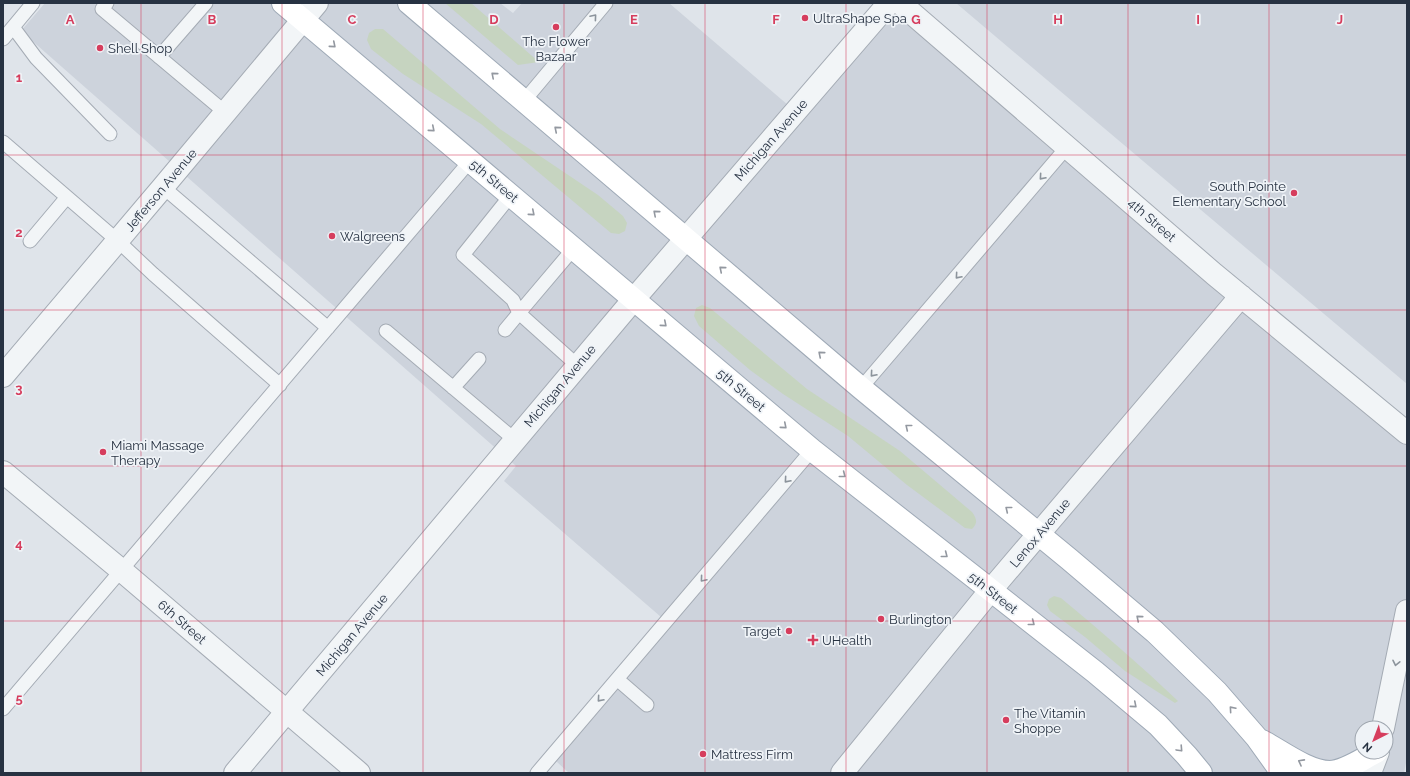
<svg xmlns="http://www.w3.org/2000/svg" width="1410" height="776" font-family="Raleway,sans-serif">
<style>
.built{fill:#cdd3dc;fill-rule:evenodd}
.green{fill:#c6d4c0}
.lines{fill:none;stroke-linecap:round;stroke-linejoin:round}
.service-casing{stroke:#a4abb4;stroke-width:15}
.minor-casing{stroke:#a4abb4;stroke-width:24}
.tertiary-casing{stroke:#a4abb4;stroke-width:24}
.primary-casing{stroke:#9ea9b6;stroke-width:24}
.service{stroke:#f2f5f7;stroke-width:13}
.minor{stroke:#f2f5f7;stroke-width:22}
.tertiary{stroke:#f2f5f7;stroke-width:22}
.primary{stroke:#fff;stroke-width:22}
.oneway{stroke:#8c949c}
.oneway2{stroke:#9398a0}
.grid{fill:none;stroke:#d63d5d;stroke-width:1;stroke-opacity:0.55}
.poi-dot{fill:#d63d5d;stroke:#eff3f7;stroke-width:1.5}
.labels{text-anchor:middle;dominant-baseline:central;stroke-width:3.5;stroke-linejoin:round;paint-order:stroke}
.poi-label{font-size:13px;fill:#273242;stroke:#eff3f7;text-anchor:start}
.street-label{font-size:13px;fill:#273242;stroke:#eff3f7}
.grid-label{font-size:13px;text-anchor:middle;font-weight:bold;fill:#d63d5d;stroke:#eff3f7;stroke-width:3.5;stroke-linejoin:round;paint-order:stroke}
</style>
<rect width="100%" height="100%" fill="#dfe4ea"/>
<path class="built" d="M45,3H500L513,13L522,3H669L795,111L889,3L1407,433V758L1404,773H569L546,752L661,617L504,481L516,466L21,31ZM1362,728H1386V752H1362Z
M956,3H1407V384Z"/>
<path class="green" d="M445,3H471L539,62L518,65Z
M375,29H383L500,129L598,195L623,216L627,223L625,231L619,234L611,233L481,124L403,74L371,49L367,40L369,33Z
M702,305L710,308L807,389L900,451L972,512C977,519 978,523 972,529L965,528L907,485L848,436L783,394L750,370L699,326L694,316L696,308Z
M1054,596L1061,598C1101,631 1140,665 1178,701L1175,703L1125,671L1085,637L1050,611L1047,605L1049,599Z"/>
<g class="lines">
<defs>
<path id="service" d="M107,3L102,9L226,113
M13,27L36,58L110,134
M3,39L33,3
M159,57L206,3
M524,101L606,3
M3,142L118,241L153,274L280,385
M163,187L328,328
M511,195L463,255L513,300L519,313L574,248
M30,241L67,197
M505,330L519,313L578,366
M386,331L515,440
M453,388L479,359
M861,388L1067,147
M617,679L647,705
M3,709L470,161
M537,773L812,450"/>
<path id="minor" d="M900,3L1214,274L1407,433
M3,376L163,187L317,3
M3,472L121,570L359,773
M235,773L634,299L889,3
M842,773L990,591L1241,296"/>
<path id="tertiary" d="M1383,728L1407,611
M1370,773L1378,752"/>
<path id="primary" d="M283,3L812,450L1095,672L1158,725L1187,756L1201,773
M409,3L861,388L1069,559L1155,632L1217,692L1257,738L1282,773
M1262,741C1281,751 1308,772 1330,772C1346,771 1362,759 1376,752"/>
</defs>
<use href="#service" class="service-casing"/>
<use href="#minor" class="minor-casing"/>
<use href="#tertiary" class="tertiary-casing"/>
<use href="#primary" class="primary-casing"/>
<use href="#service" class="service"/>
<use href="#minor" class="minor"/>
<use href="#tertiary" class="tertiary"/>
<use href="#primary" class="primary"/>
</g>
<defs><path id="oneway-chevron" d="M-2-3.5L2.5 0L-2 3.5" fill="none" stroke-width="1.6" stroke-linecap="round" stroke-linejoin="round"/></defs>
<g class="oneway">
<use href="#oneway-chevron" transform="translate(594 17) rotate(-50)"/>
<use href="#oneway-chevron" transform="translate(1042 177) rotate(131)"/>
<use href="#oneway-chevron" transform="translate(958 276) rotate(131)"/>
<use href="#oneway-chevron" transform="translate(873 374) rotate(131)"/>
<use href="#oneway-chevron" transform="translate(787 480) rotate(131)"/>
<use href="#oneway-chevron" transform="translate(703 579) rotate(130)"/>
<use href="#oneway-chevron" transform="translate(1396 663) rotate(102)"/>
<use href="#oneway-chevron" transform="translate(600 699) rotate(131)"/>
</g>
<g class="oneway2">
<use href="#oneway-chevron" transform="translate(333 45) rotate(40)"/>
<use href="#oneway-chevron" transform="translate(494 75) rotate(-139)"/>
<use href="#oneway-chevron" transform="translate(432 129) rotate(40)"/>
<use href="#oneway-chevron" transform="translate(557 129) rotate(-140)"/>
<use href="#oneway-chevron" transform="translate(532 213) rotate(40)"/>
<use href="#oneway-chevron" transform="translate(656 213) rotate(-139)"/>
<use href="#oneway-chevron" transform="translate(722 269) rotate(-140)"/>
<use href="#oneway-chevron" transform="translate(664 324) rotate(40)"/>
<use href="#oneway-chevron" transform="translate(821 354) rotate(-140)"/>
<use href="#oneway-chevron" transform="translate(784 426) rotate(40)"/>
<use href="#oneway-chevron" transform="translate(908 427) rotate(-141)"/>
<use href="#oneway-chevron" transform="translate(843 475) rotate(38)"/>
<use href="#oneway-chevron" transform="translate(1008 509) rotate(-141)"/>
<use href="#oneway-chevron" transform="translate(945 555) rotate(38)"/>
<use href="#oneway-chevron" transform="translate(1139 618) rotate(-140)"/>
<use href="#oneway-chevron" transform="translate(1032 623) rotate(38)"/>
<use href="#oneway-chevron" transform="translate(1134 705) rotate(40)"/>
<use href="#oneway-chevron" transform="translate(1232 709) rotate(-131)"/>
<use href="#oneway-chevron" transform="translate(1180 749) rotate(47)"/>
<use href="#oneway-chevron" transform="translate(1301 762) rotate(-152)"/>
</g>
<path class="grid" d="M141,3V773M282,3V773M423,3V773M564,3V773M705,3V773M846,3V773M987,3V773M1128,3V773M1269,3V773M3,155H1407M3,310H1407M3,466H1407M3,621H1407"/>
<g class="poi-dot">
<circle cx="805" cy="18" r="4"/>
<circle cx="556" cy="27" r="4"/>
<circle cx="100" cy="48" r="4"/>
<circle cx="1294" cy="193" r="4"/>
<circle cx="332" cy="236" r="4"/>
<circle cx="103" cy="452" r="4"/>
<circle cx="881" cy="619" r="4"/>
<circle cx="789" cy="631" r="4"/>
<path d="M811 634h4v4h4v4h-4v4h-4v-4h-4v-4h4z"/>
<circle cx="1006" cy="720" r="4"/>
<circle cx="703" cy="754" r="4"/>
</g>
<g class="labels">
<g class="poi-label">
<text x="813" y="18">UltraShape Spa</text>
<text x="556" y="41" text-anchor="middle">The Flower<tspan x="556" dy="15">Bazaar</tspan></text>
<text x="108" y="48">Shell Shop</text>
<text x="1286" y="186" text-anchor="end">South Pointe<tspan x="1286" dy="15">Elementary School</tspan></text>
<text x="340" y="236">Walgreens</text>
<text x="111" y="445">Miami Massage<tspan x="111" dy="15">Therapy</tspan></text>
<text x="889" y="619">Burlington</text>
<text x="781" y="631" text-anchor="end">Target</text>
<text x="822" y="640">UHealth</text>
<text x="1014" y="713">The Vitamin<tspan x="1014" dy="15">Shoppe</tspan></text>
<text x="711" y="754">Mattress Firm</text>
</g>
<g class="street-label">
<text transform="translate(771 140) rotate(-49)">Michigan Avenue</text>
<text transform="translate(494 181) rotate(40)">5th Street</text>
<text transform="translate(161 190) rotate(-50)">Jefferson Avenue</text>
<text transform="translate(1152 220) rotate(41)">4th Street</text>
<text transform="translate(560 386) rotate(-50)">Michigan Avenue</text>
<text transform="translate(741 390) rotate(40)">5th Street</text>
<text transform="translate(1040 533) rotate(-50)">Lenox Avenue</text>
<text transform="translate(993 593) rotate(38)">5th Street</text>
<text transform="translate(182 622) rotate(41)">6th Street</text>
<text transform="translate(352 635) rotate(-50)">Michigan Avenue</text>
</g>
</g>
<g class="grid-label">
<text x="70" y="24">A</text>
<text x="212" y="24">B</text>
<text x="352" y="24">C</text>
<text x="494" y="24">D</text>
<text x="634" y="24">E</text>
<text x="776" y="24">F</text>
<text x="916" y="24">G</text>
<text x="1058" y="24">H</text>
<text x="1198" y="24">I</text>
<text x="1340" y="24">J</text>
<text x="19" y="82">1</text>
<text x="19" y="237">2</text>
<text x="19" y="393">3</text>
<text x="19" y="548">4</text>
<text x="19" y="703">5</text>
</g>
<rect width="1410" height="776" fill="none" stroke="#273242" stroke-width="8"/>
<g transform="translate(1374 740) rotate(222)"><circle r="19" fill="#eff3f7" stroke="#9fa6af"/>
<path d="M0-3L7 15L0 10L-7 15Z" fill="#d63d5d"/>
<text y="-6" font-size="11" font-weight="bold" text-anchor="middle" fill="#273242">N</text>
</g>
</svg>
